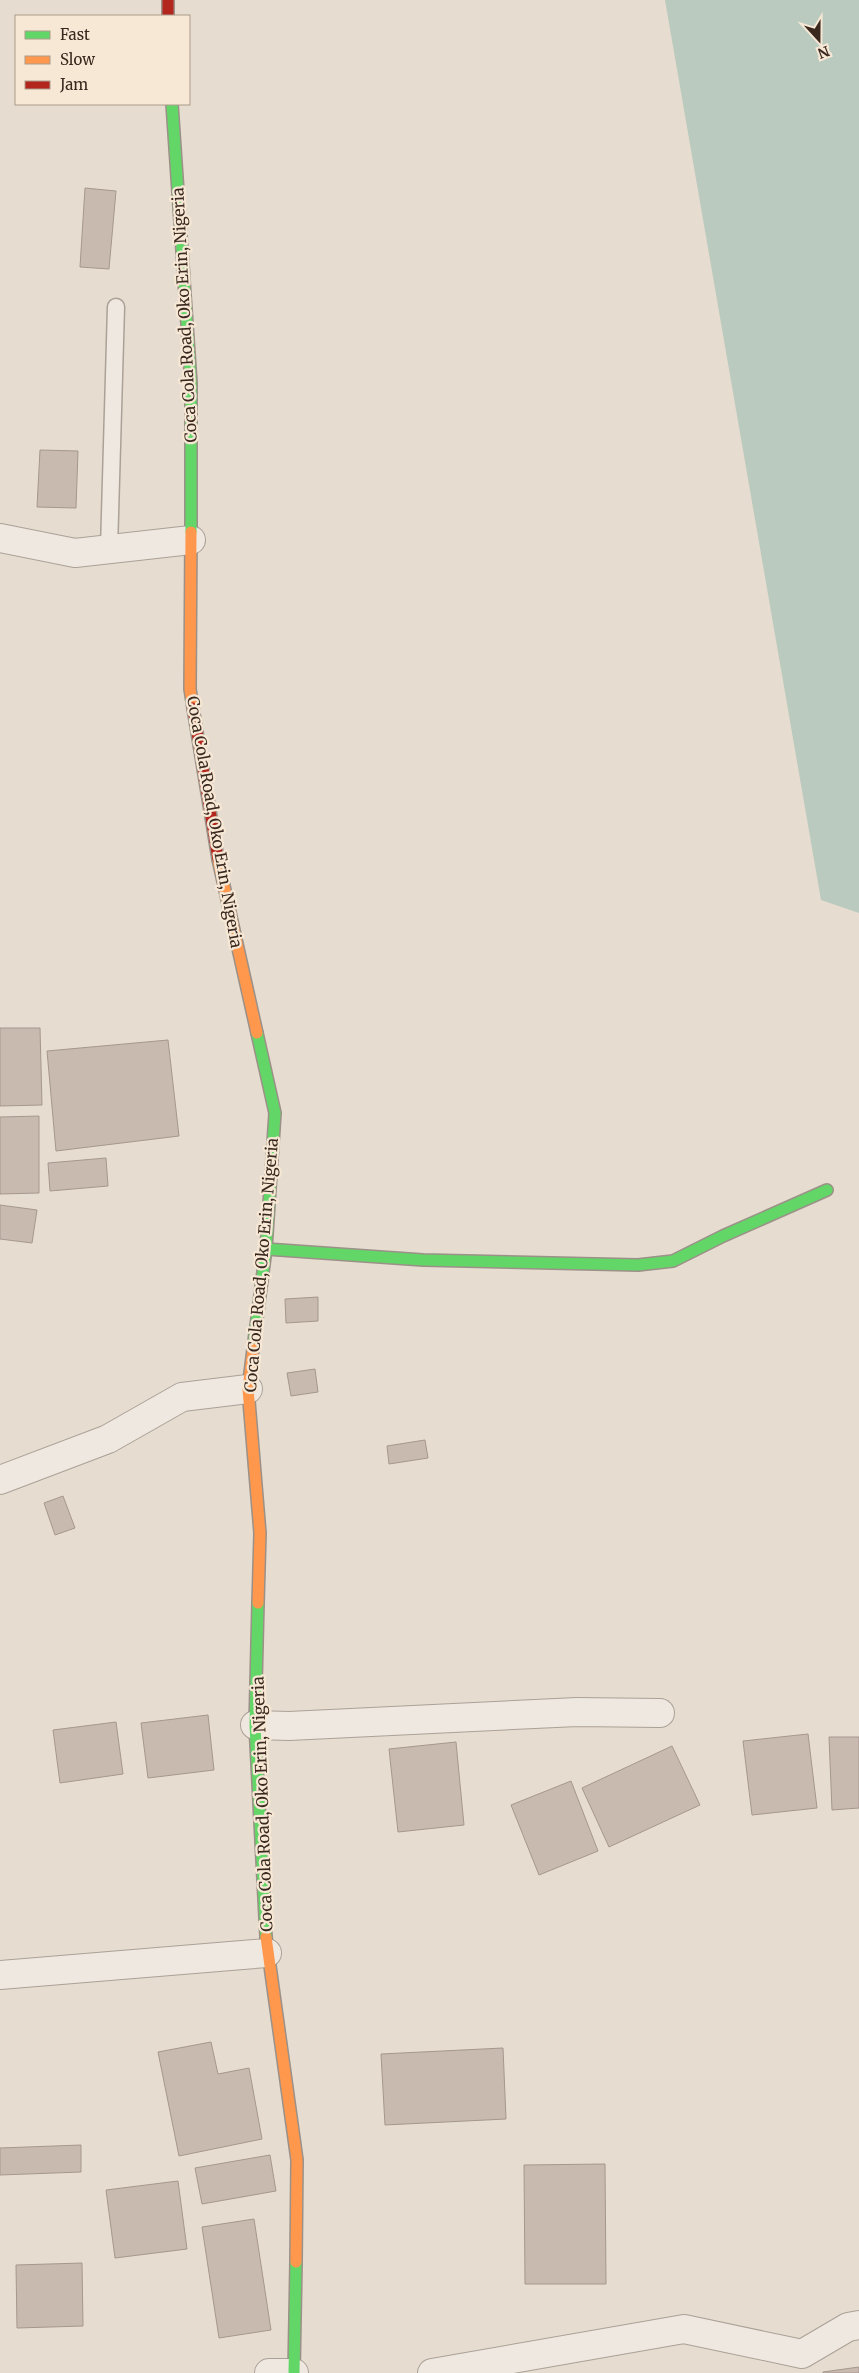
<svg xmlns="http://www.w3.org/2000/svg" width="859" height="2373" font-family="Merriweather,serif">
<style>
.water{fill:#bacabe}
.building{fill:#c9bab0;stroke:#a6978e}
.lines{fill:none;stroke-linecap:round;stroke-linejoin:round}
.lane-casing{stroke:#aba197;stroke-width:19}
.street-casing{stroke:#aba197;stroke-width:30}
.fast-casing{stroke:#9b9188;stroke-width:14}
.slow-casing{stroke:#9b9188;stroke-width:14}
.jam-casing{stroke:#9b9188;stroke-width:14}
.lane{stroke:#eee8e0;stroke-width:16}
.street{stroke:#eee8e0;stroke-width:28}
.fast{stroke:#63d668;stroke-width:11}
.slow{stroke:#ff974d;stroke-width:11}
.jam{stroke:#b3261e;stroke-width:11}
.labels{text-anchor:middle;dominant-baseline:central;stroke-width:4.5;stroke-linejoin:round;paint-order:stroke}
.street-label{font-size:16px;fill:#3a281f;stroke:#f6e8d5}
</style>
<rect width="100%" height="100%" fill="#e6dccf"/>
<path class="water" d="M665,0H859V913L821,900Z"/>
<path class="building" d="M85,188L116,191L109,269L80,267Z
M40,450L78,451L76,508L37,507Z
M0,1028H40L42,1105L0,1106Z
M168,1040L179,1136L56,1151L47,1051Z
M39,1116V1193L0,1194V1117Z
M106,1158L108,1186L50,1191L48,1163Z
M0,1205L37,1210L32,1243L0,1239Z
M318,1297V1321L286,1323L285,1299Z
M315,1369L318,1392L291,1396L287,1373Z
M425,1440L428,1458L389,1464L387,1446Z
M63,1496L75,1528L55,1535L44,1503Z
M208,1715L214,1770L148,1778L141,1723Z
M116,1722L123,1774L60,1783L53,1730Z
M808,1734L817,1808L752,1815L743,1741Z
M829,1737H859V1808L832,1810Z
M456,1742L464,1825L398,1832L389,1749Z
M672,1746L700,1805L609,1847L582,1788Z
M571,1781L598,1851L539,1875L511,1805Z
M211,2042L218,2074L249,2068L262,2139L179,2156L158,2052Z
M503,2048L506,2119L385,2125L381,2054Z
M81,2145V2172L0,2175V2148Z
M270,2155L276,2191L202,2204L195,2168Z
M605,2164L606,2284H525L524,2165Z
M178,2181L187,2249L115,2258L106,2190Z
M254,2219L271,2330L219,2338L202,2227Z
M82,2263L83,2326L17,2328L16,2265Z
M859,2367V2373H823V2372Z"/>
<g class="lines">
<defs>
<path id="lane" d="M109,549L116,307"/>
<path id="street" d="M0,538L75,553L191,540
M0,1480L108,1439L182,1397L248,1389
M255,1725L289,1726L577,1712L660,1713
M0,1975L267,1953
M269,2373H294
M432,2373L684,2329L802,2354L848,2327L859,2325"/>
<path id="fast" d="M172,104L191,383V532
M266,1249L423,1260L638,1265L673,1261L723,1236L827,1190
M253,1349L266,1249L275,1113L257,1033
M258,1603L255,1725L266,1937
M294,2373L296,2262"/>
<path id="slow" d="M191,532L190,689L193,708
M218,859L257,1033
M253,1349L248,1389L260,1533L258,1603
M266,1937L297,2160L296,2262"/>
<path id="jam" d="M168,0V16
M193,708L218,859"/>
</defs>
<use href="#lane" class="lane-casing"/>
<use href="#street" class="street-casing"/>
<use href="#fast" class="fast-casing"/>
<use href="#slow" class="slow-casing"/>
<use href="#jam" class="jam-casing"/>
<use href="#lane" class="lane"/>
<use href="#street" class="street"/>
<use href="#fast" class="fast"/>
<use href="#slow" class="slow"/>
<use href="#jam" class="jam"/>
</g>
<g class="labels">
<g class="street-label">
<text transform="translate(184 315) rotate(-93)">Coca Cola Road, Oko Erin, Nigeria</text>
<text transform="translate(215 822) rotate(80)">Coca Cola Road, Oko Erin, Nigeria</text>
<text transform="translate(261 1265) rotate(-85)">Coca Cola Road, Oko Erin, Nigeria</text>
<text transform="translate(262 1804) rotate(-92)">Coca Cola Road, Oko Erin, Nigeria</text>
</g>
</g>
<rect x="15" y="15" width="175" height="90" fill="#f6e8d5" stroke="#ab9b8c"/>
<rect x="25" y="31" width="25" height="8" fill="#63d668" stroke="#ab9b8c"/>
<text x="60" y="40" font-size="15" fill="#3a281f">Fast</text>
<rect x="25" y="56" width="25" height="8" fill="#ff974d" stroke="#ab9b8c"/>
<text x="60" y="65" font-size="15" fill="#3a281f">Slow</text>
<rect x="25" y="81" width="25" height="8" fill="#b3261e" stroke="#ab9b8c"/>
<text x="60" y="90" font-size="15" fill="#3a281f">Jam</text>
<g transform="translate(819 40) rotate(159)" stroke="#f6e8d5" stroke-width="4" paint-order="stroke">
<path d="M0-4L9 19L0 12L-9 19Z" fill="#3a281f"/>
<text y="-8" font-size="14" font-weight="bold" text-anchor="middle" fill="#3a281f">N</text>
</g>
</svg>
